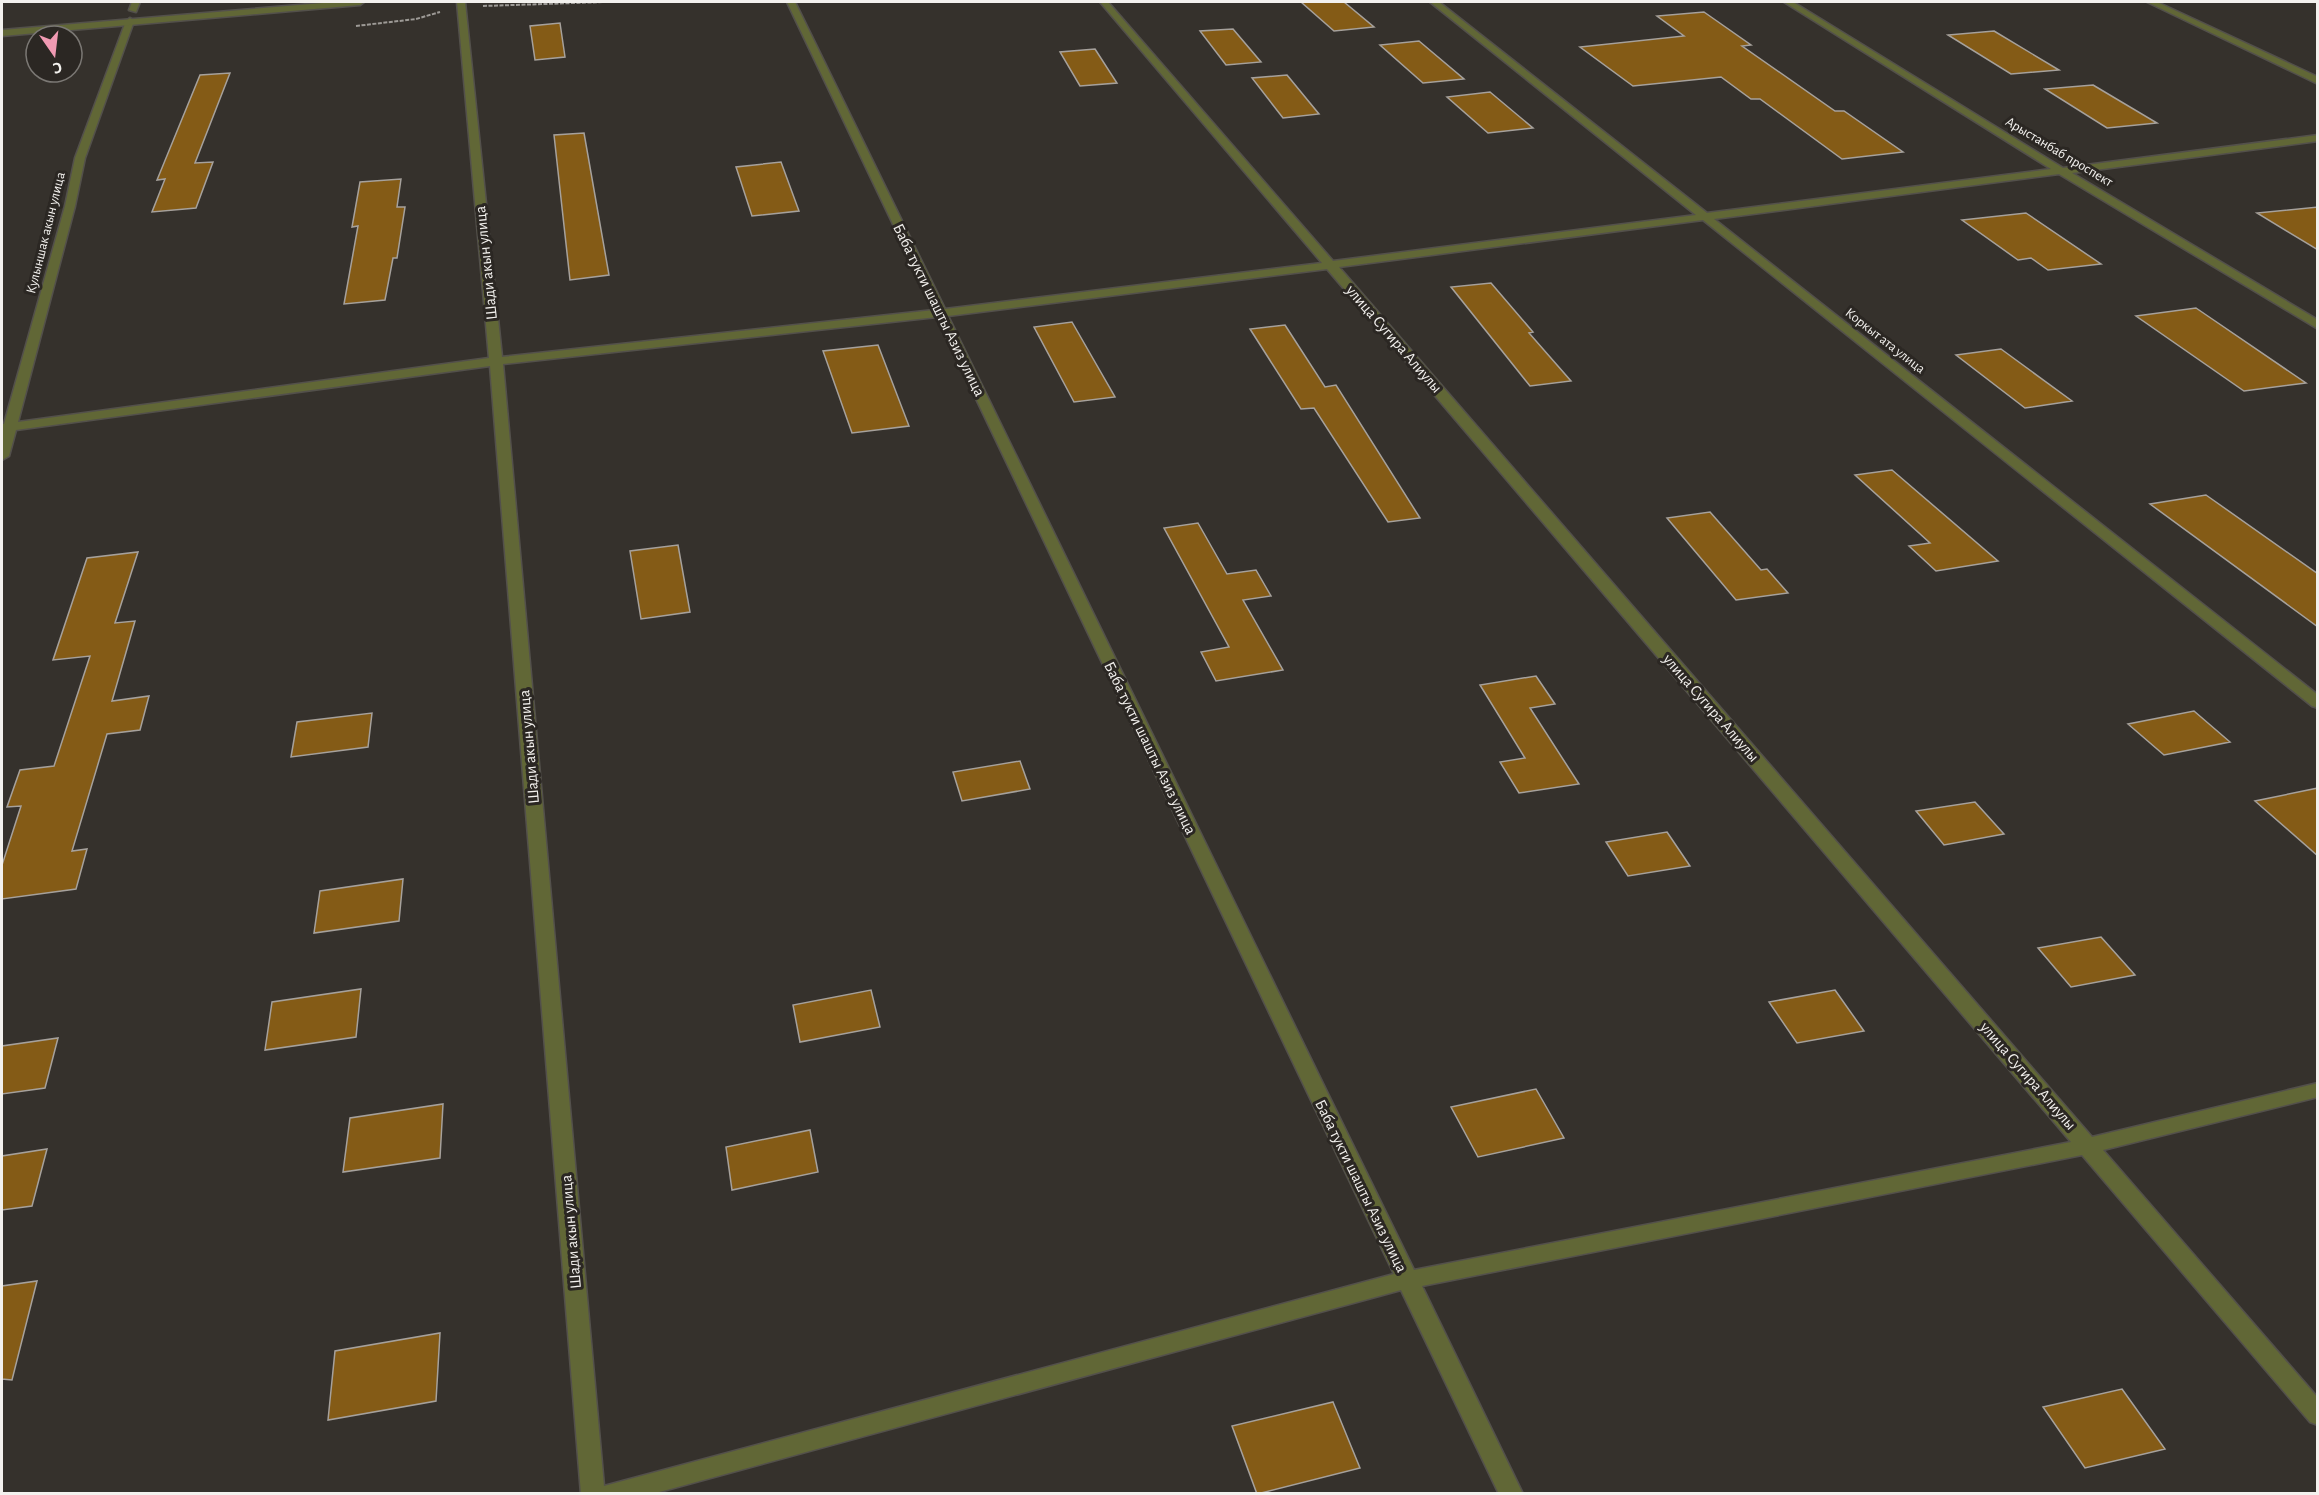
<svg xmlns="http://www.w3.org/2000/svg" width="2319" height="1495" font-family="'Alegreya Sans',sans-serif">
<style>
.building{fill:#845b16;stroke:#a6a19c;stroke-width:1.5}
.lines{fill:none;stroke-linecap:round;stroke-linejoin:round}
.minor-casing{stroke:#53504b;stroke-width:3}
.tertiary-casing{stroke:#53504b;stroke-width:3}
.path{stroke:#9d9a96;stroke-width:2;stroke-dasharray:4 1.5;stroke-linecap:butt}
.minor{fill:#616736;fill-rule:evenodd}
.tertiary{fill:#616736;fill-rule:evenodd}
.labels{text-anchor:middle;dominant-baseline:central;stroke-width:6;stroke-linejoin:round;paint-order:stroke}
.far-street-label{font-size:14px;fill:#f3f1ee;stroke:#2b2723}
.street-label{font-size:16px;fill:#f3f1ee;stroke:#2b2723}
</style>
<rect width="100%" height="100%" fill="#35312c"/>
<path class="building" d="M1301,2H1344L1374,27L1334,31Z
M1704,12L1751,45L1742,46L1835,111H1844L1903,152L1842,159L1760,99H1751L1721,77L1633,86L1580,47L1684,36L1657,16Z
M560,23L565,57L535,60L530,26Z
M1233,29L1261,62L1226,65L1200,31Z
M1994,31L2059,70L2011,74L1948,35Z
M1419,41L1464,79L1423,83L1380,45Z
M1095,49L1117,83L1080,86L1060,52Z
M230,73L195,163L213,162L196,208L152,212L165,179L157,180L200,75Z
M1287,75L1319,114L1283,118L1252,78Z
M2093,85L2157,123L2107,128L2045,89Z
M1490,92L1533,128L1488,133L1447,97Z
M584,133L609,275L570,280L554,135Z
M781,162L799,211L752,216L736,167Z
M401,179L397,207H405L397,258H393L385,300L344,304L358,226L352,227L360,182Z
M2318,207V250L2257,213Z
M2026,213L2101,264L2048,270L2031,258L2018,260L1962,220Z
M1491,283L1533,332L1529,333L1571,381L1530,386L1451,287Z
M2196,308L2306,383L2244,391L2136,316Z
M1072,322L1115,397L1074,402L1034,327Z
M1285,325L1325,387L1336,385L1420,518L1388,522L1314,408L1301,409L1250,329Z
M878,345L909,426L852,433L823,351Z
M2001,349L2072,401L2025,408L1956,355Z
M1892,470L1998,561L1936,571L1909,546L1930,543L1855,475Z
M2206,495L2318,574V627L2150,504Z
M1710,512L1761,570L1767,569L1788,593L1736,600L1667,518Z
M1198,523L1227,574L1256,570L1271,596L1243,600L1283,670L1216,681L1201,652L1229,647L1164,528Z
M678,545L690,612L641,619L630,551Z
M138,552L115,623L135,621L112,701L149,696L140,730L107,734L72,851L87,849L76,889L2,899V865L21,806L7,807L20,770L54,766L90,656L53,660L87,558Z
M1536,676L1555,704L1530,708L1579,784L1519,793L1500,762L1525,758L1480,685Z
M2194,711L2230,742L2164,755L2128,724Z
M372,713L368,747L291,757L297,722Z
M1020,761L1030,789L962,801L953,772Z
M2318,788V856L2255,801Z
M1975,802L2004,834L1944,845L1916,811Z
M1667,832L1690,866L1628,876L1606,842Z
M403,879L399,921L314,933L320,891Z
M2101,937L2135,975L2071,987L2038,948Z
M361,989L356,1037L265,1050L272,1002Z
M871,990L880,1027L800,1042L793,1005Z
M1835,990L1864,1031L1797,1043L1769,1002Z
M58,1038L45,1088L2,1094V1046Z
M1536,1089L1564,1138L1478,1157L1451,1107Z
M443,1104L440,1158L343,1172L350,1118Z
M810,1130L818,1172L732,1190L726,1147Z
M47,1149L32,1206L2,1210V1156Z
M37,1281L12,1380L2,1379V1286Z
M440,1333L436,1401L328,1420L335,1351Z
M2122,1389L2165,1449L2085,1468L2043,1407Z
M1333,1402L1360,1468L1257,1494L1232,1426Z"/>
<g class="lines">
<defs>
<path id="minor" d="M132,2H140L136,12L129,10Z
M457,2H465L502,357L934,310L787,2H795L945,309L1322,263L1100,2H1108L1333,261L1696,215L1430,2H1439L1707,213L2051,169L1784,2H1793L2063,168L2318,135V141L2072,173L2318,320V329L2059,174L1714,219L2318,695V708L2312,706L1703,220L1339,267L2092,1137L2318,1083V1097L2103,1150L2318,1398V1425L2310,1422L2082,1155L1422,1286L1523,1494H1499L1401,1290L652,1494H581L490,366L16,430L9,456L2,460V424H4L65,206L75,158L126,21L130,18L134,21L85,158L75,206L18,422L489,358ZM1327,269L2071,1142L1414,1270L948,316ZM937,317L1394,1274L604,1486L503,364Z
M2147,2H2157L2318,77V84Z"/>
<path id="tertiary" d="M335,2H364L360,5L2,36V30Z"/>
</defs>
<use href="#minor" class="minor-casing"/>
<use href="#tertiary" class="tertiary-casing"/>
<path class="path" d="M483,6L605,2
M356,26L416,19L440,12"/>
<use href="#minor" class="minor"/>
<use href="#tertiary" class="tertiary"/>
</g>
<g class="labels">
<g class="far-street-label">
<text transform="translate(2059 152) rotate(31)">Арыстанбаб проспект</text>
<text transform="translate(46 233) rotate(-76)">Кулыншак акын улица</text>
<text transform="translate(1885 341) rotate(38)">Коркыт ата улица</text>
</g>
<g class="street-label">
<text transform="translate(486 263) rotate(-96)">Шади акын улица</text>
<text transform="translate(939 310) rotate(64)">Баба тукти шашты Азиз улица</text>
<text transform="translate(1394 339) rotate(49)">улица Сугира Алиулы</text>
<text transform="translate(1711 708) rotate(49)">улица Сугира Алиулы</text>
<text transform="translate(529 747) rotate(-95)">Шади акын улица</text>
<text transform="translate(1150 748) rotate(64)">Баба тукти шашты Азиз улица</text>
<text transform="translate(2028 1076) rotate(49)">улица Сугира Алиулы</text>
<text transform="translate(1361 1186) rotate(64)">Баба тукти шашты Азиз улица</text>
<text transform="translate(571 1232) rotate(-95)">Шади акын улица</text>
</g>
</g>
<rect width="2319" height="1495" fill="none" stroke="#f3f1ee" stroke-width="6"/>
<g transform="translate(54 54) rotate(166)"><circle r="28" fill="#2b2723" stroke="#7b7874" stroke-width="1.5"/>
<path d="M0-4.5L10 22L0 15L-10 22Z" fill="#f19ab3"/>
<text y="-9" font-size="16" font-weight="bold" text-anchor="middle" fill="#f3f1ee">С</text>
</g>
</svg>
